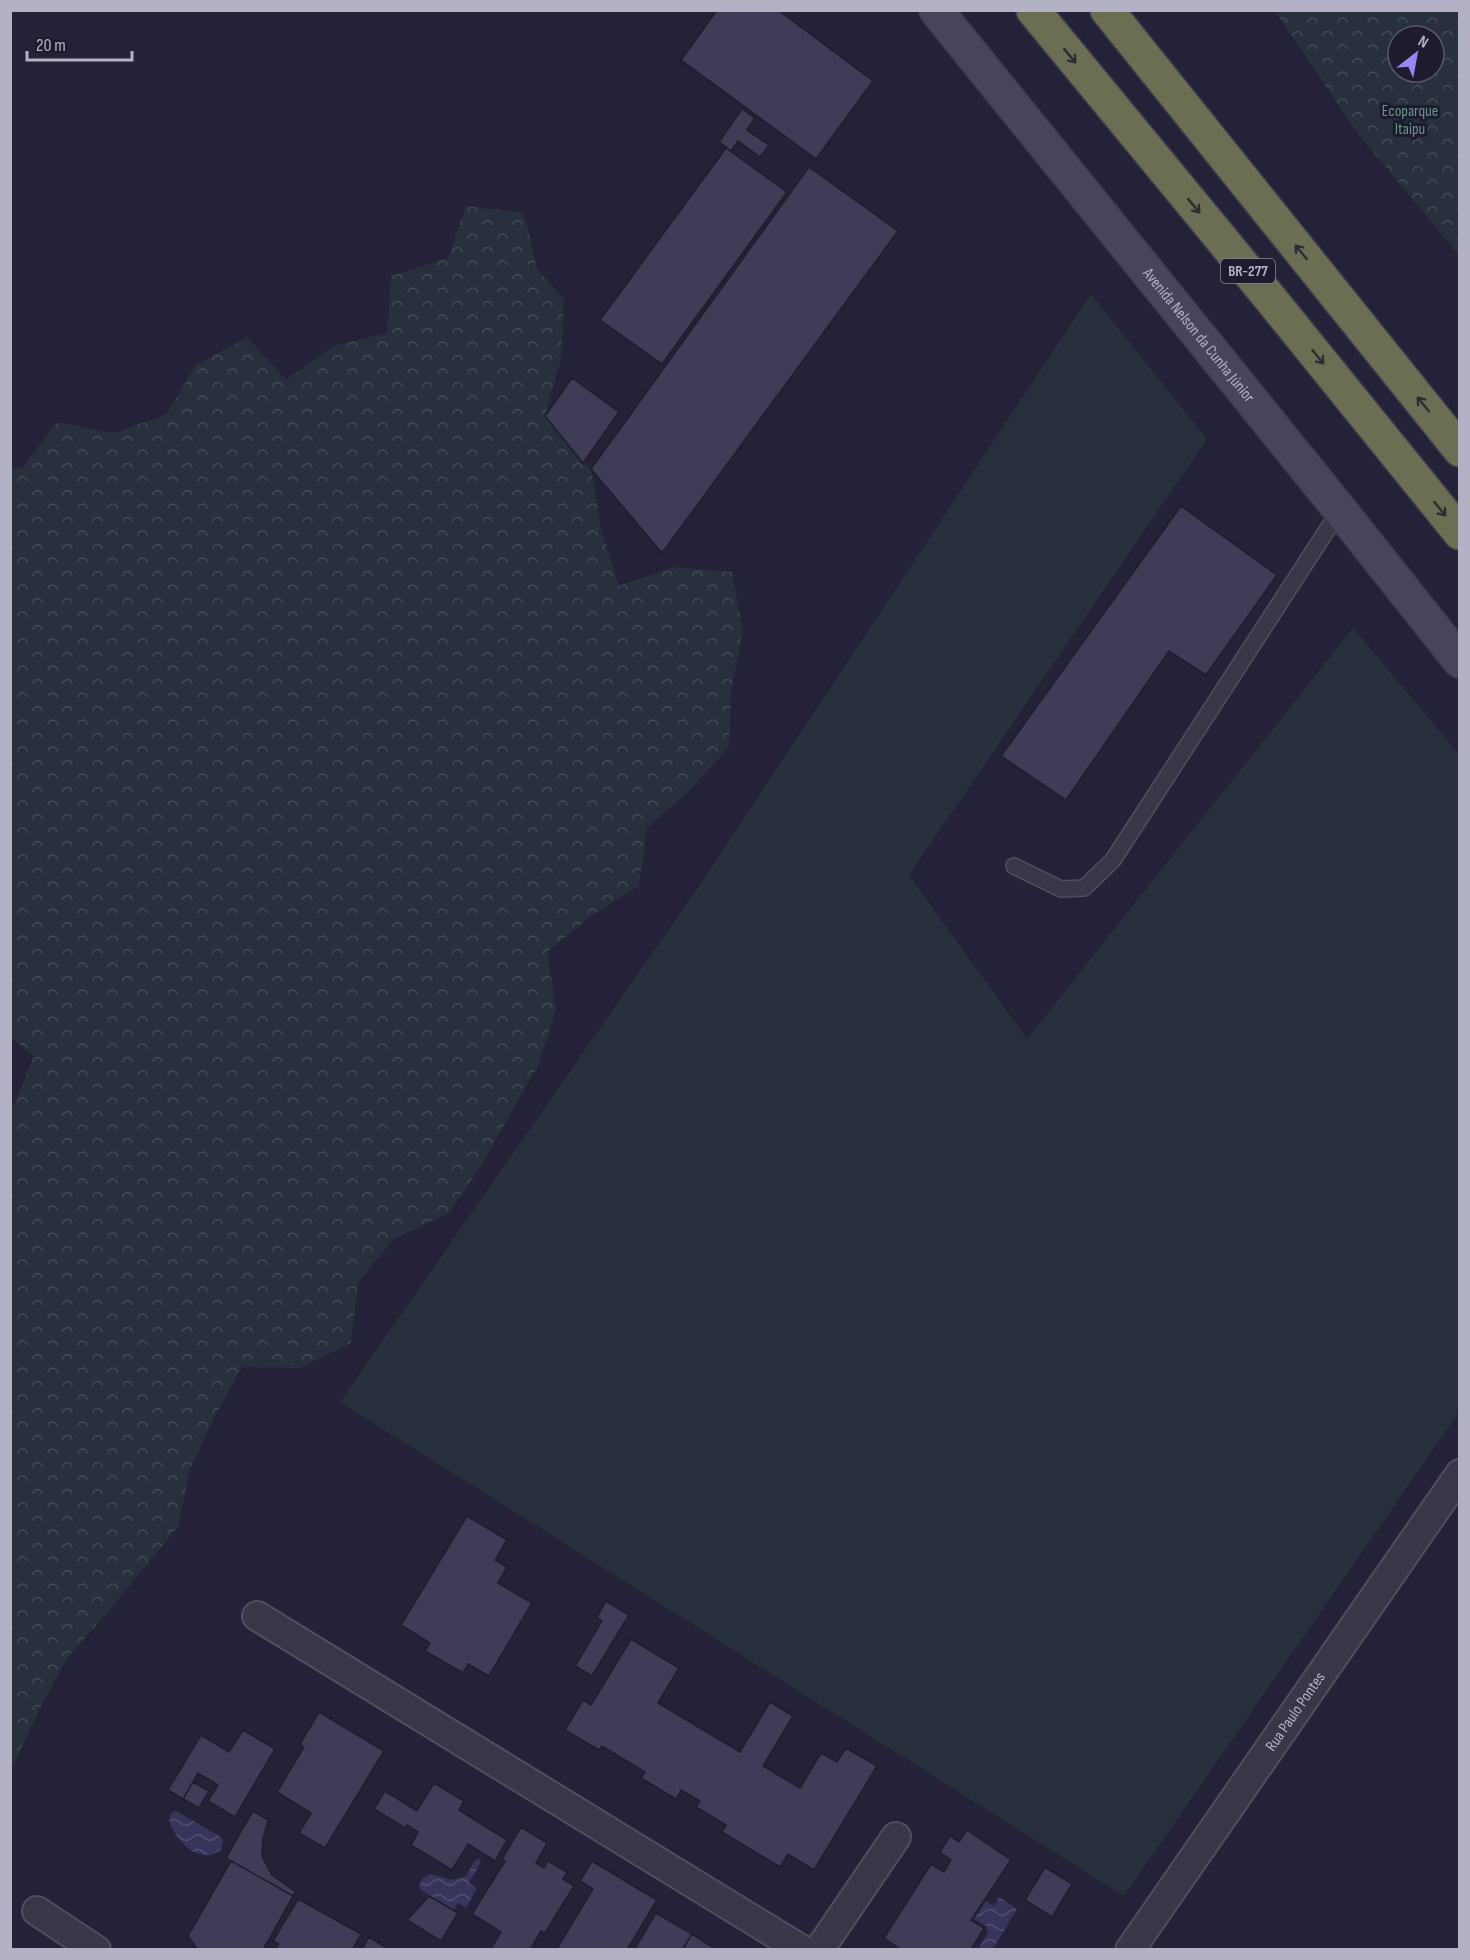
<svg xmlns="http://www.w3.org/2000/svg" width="1470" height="1960" font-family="'Sofia Sans Condensed',sans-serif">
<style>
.grass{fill:#27303c}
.forest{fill:url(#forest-crowns);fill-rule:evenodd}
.water{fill:url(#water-waves)}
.building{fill:#3e3c56;stroke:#1f1d2f;stroke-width:1.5}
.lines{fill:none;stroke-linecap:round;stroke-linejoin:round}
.lane-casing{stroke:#504e60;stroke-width:18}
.street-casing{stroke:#504e60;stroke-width:32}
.secondary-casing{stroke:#3e3c4f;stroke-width:36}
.highway-casing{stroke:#403e50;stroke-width:36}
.lane{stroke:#383648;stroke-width:15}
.street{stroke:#383648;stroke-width:28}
.secondary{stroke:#47445b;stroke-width:33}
.highway{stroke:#6b6e53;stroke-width:33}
.oneway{stroke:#2d2c35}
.labels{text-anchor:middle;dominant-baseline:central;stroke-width:6;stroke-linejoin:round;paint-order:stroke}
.shield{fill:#1d1b2d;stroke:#868497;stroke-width:1.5}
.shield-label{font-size:15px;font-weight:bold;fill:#b3b1c5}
.park-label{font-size:16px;fill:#699489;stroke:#1d1b2d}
.street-label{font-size:16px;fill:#b3b1c5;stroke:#1d1b2d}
</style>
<defs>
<pattern id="forest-crowns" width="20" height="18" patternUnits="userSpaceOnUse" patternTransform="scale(1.5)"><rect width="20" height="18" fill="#27303c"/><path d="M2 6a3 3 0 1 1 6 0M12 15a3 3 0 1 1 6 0" fill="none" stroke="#444c57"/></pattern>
<pattern id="water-waves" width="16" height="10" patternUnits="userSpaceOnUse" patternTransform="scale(1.5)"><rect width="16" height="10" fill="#38355c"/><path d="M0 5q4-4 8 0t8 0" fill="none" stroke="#525072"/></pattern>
</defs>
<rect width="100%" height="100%" fill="#242238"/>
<path class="grass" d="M1091,294L1207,439L909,875L1027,1039L1353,628L1460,755L1459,1412L1124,1896L340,1402L701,883Z"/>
<path class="forest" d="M1275,11H1459V255L1358,134ZM1398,36H1434V72H1398Z
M466,206L524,213L537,269L564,299L561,359L545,416L583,463L591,469L601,529L619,586L673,567L732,572L743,631L731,690L729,747L690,790L647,828L639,886L591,916L547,952L556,1009L539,1064L481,1166L449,1213L394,1239L358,1282L351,1343L300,1368L242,1367L214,1418L190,1469L178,1527L106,1614L68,1657L40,1708L16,1760L11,1764L10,1109L13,1107L34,1056L10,1037L11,470L23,467L57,422L113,433L166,415L196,365L247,337L286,380L333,346L387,333L391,276L448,258Z"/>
<path class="water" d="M176,1811L221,1837L223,1841L221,1850C198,1866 175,1840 169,1820L172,1812Z
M479,1859L481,1862L469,1883L477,1888L466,1908L458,1903L454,1910L421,1890L419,1886L423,1878L430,1874L452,1880L466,1876L475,1860Z
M999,1897L1017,1909L993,1949H978L988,1933L986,1926L974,1919L986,1901L994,1906Z"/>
<path class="building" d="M717,10H778L873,81L816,159L681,60Z
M742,109L755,118L747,130L769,145L760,157L738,141L731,151L719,142Z
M726,148L787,192L662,364L600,320Z
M809,167L898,231L662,553L591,469Z
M572,378L619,412L583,463L545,416Z
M1181,506L1277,575L1206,675L1169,651L1066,800L1001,756Z
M467,1516L507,1540L495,1560L507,1567L498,1583L532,1603L489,1676L468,1664L463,1673L425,1651L430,1643L401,1625Z
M606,1601L629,1615L592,1676L575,1666L602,1621L597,1617Z
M631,1639L679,1668L658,1703L740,1752L770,1702L793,1716L763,1766L800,1788L821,1753L837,1762L846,1748L877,1766L814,1870L788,1854L780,1867L722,1832L726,1825L696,1807L700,1801L681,1790L676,1799L641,1778L645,1772L602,1746L599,1750L565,1730L583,1700L591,1705Z
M319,1712L384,1751L325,1848L299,1833L311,1813L277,1792L304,1747L300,1744Z
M243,1730L275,1749L235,1817L208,1801L218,1785L198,1773L183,1799L168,1790L201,1735L229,1752Z
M193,1782L209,1791L199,1808L183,1799Z
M434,1783L464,1801L459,1810L507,1840L495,1861L468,1844L452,1870L411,1845L418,1832L407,1825L405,1828L374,1809L385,1791L417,1811Z
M253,1811L268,1820L263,1839L262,1856L272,1875L296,1892L293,1896L226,1858Z
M521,1827L547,1843L536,1863L544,1868L548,1861L567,1872L563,1879L574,1886L545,1933L541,1931L530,1950H490L501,1932L472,1914L505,1861L502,1859Z
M967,1830L1011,1860L971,1920L984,1928L971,1950H901L884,1938L931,1864L944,1872L951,1860L940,1852L950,1836L959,1842Z
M231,1861L293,1896L263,1950H198L188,1936Z
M592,1861L657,1900L627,1950H556L593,1889L580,1881Z
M1045,1867L1072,1884L1052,1917L1025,1900Z
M429,1896L458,1913L441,1941L407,1920Z
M298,1899L361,1934L352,1950H275L279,1944L273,1941Z
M656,1913L692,1934L682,1950H634Z
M692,1934L717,1950H682Z
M369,1937L390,1950H362Z"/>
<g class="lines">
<defs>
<path id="lane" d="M1014,866L1061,889L1084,888L1113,860L1340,510"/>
<g id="street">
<path d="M257,1616L802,1950"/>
<path d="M37,1911L96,1950"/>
<path d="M819,1950L896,1837"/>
<path id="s1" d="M1130,1950L1460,1474"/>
</g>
<g id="secondary">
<path id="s2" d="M936,10L1340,510L1460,661"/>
</g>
<path id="highway" d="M1033,10L1265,292L1460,533
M1107,10L1460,450"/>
</defs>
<use href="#lane" class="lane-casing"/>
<use href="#street" class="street-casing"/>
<use href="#secondary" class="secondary-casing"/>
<use href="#highway" class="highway-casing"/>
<use href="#lane" class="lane"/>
<use href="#street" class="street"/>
<use href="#secondary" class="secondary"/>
<use href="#highway" class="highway"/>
</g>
<defs><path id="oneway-shaft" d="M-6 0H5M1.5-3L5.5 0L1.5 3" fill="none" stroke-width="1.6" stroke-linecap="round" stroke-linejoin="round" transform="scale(1.5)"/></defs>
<g class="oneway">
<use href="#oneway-shaft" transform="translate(1070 56) rotate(50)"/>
<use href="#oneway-shaft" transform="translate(1194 206) rotate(50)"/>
<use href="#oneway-shaft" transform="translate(1301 252) rotate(-129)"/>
<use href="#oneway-shaft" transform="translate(1318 357) rotate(51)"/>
<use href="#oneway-shaft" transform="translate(1423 404) rotate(-129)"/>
<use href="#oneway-shaft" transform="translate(1440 509) rotate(51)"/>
</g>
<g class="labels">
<rect class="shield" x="1221" y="259" width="54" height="24" rx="4.5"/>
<g class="shield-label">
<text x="1248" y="271">BR-277</text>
</g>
<g class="park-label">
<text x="1410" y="111">Ecoparque<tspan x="1410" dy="18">Itaipu</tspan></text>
</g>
<g class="street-label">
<text stroke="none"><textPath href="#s2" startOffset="418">Avenida Nelson da Cunha Júnior</textPath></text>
<text stroke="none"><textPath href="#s1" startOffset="290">Rua Paulo Pontes</textPath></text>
</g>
</g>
<rect width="1470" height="1960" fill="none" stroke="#b3b1c5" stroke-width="24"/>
<g transform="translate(1416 54) rotate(31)"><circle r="28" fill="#1d1b2d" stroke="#59576a" stroke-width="1.5"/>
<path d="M0-4.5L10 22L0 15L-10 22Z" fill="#9588f2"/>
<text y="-9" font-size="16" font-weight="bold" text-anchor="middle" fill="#b3b1c5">N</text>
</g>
<path d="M27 51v9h105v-9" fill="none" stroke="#b3b1c5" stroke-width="3"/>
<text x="36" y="51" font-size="18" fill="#b3b1c5" stroke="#1d1b2d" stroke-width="4.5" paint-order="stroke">20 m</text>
</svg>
